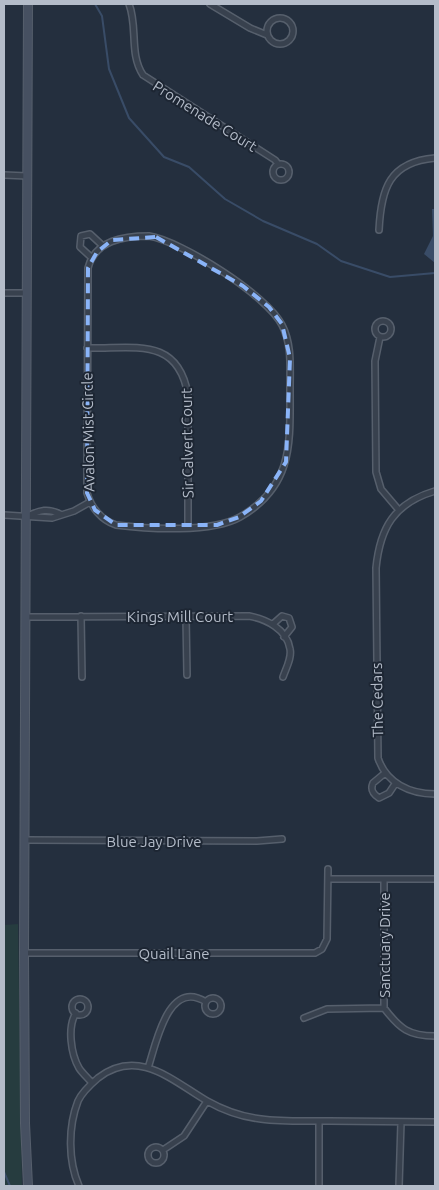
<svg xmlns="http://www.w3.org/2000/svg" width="439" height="1190" font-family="Ubuntu,sans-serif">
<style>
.green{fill:#263c3f}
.water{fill:#394c67}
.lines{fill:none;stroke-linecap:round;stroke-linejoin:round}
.stream{stroke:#394c67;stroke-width:2}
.street-casing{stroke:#565f6c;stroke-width:8}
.secondary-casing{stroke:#565f6c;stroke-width:10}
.street{stroke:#38414e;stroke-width:5}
.secondary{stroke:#465061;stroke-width:8}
.marked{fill:none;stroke:#8ab4f8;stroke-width:4;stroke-dasharray:10 6;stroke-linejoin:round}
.labels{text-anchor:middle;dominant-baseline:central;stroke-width:4;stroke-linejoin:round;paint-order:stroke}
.street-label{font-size:15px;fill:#b4bcc9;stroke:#1d2633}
</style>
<rect width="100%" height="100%" fill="#242f3e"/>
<path class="green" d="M18,924L22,1186H4V925Z"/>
<path class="water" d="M432,209H435V263L424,254L433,236Z"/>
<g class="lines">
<path class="stream" d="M95,4L102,16L109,69L129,118L164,157L189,167L225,199L263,221L317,244L341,261L390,277L435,273
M4,1172L10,1186"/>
<defs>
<path id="street" d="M129,4C138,27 129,54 143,75L275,160L278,164
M210,4L250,28L267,35
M267 31a13 13 0 1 1 26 0a13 13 0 1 1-26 0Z
M273 172a8 8 0 1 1 16 0a8 8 0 1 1-16 0Z
M4,175L27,176
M379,230C381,189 389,162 435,158
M149,236C181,241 267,295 282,325C292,344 290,367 290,388C290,442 294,486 240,517C212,533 148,529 116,525C101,520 91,507 87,493L88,268C95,240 124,236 149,236Z
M92,258L80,247L81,236L90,234L103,246
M4,293H27
M375 329a8 8 0 1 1 16 0a8 8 0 1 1-16 0Z
M380,337L375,361L376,472L381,489L398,509
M87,348C134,349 178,336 188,395V528
M435,491C394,503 380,528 376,568L378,758C386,783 410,794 435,794
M4,515L52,518L74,511L90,502
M28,516C40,510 48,508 60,514
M81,616L82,677
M26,617L249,616C266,619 287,629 290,649C292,658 286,668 283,677
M186,617L187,675
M273,624L282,616L289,618L292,627L284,637
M385,773L373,783C370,790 373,794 379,798L389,793L395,784
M26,840L257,841L282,839
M328,879H435
M384,880V1008C400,1029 409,1036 435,1036
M24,953H315L322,949L327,939L328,869
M205 1006a8 8 0 1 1 16 0a8 8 0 1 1-16 0Z
M72 1007a8 8 0 1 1 16 0a8 8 0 1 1-16 0Z
M76,1013C67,1027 71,1054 79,1068C82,1073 88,1078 92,1083
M304,1018L327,1009L384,1008
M148,1068C156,1044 168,978 206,1002
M319,1121V1186
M148 1155a8 8 0 1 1 16 0a8 8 0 1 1-16 0Z
M163,1150L184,1136L207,1101
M79,1186C68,1161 68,1127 78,1101C82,1092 91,1084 98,1078C138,1047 173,1081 207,1101C223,1110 243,1117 261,1119C283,1122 306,1121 329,1121C364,1121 400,1122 435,1122
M399,1186L401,1122"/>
<path id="secondary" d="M28,4L24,953L25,1123L28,1186"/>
</defs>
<use href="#street" class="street-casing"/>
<use href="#secondary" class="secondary-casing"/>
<use href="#street" class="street"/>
<use href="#secondary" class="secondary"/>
</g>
<path class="marked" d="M156,237L243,286L269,307L282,324L290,358L286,462L261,501L239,517L217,525H116L95,510L87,493L88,268L97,252L112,240Z"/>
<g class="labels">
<g class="street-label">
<text transform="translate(205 116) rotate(32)">Promenade Court</text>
<text transform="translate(88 432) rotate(-91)">Avalon Mist Circle</text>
<text transform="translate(187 443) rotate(-91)">Sir Calvert Court</text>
<text x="180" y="616">Kings Mill Court</text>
<text transform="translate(377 700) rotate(-91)">The Cedars</text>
<text x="154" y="841">Blue Jay Drive</text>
<text transform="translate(384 945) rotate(-90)">Sanctuary Drive</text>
<text x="174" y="953">Quail Lane</text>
</g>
</g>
<rect width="439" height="1190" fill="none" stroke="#b4bcc9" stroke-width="10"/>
</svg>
